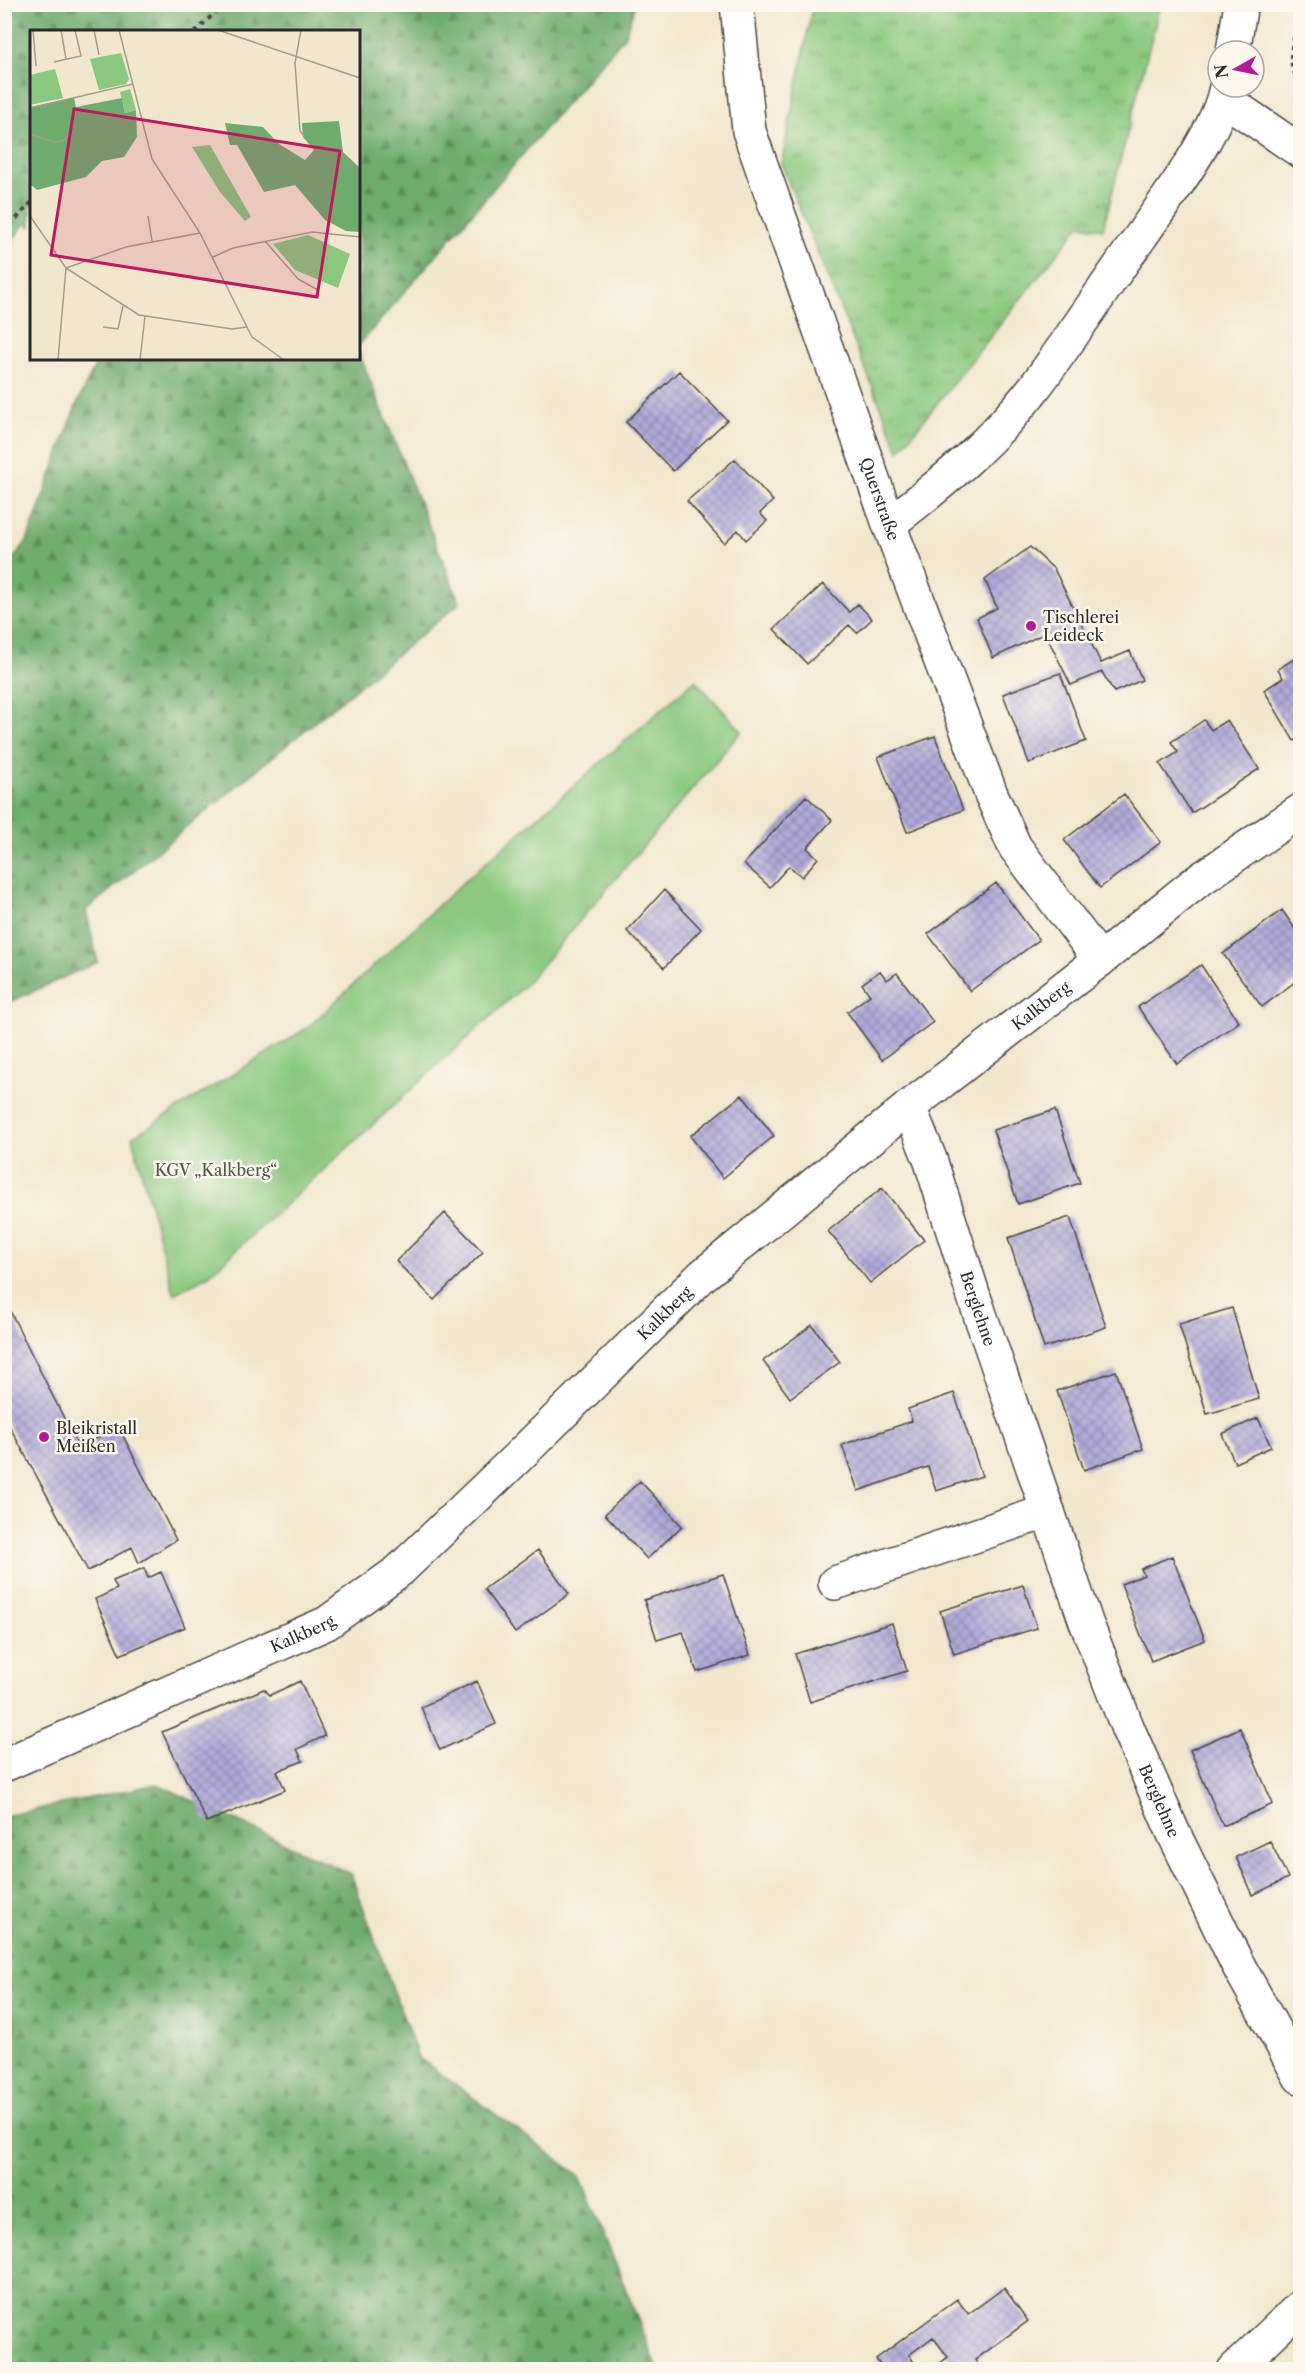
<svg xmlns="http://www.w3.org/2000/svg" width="1305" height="2374" font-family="'Libre Caslon Text',serif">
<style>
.grass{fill:url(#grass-tufts);stroke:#5a7a54;stroke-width:1.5}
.forest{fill:url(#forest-firs);stroke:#4c6c4c;stroke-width:1.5}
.garden{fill:#89c87e;stroke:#5a7a54;stroke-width:1.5}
.building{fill:url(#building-cross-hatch)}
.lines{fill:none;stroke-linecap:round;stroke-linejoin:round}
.minor-casing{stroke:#494743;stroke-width:36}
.path{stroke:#494743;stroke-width:4;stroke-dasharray:4.5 4.5;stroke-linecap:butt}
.minor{stroke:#fff;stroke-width:33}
.poi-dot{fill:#b5179e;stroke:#fbf7ec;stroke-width:2}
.labels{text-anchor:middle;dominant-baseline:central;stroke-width:5;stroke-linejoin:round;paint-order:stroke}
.street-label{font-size:16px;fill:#2b2b2b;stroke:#fbf7ec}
.poi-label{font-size:16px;fill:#2b2b2b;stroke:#fbf7ec;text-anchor:start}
.park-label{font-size:16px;fill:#475a44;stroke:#fbf7ec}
.inset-road{fill:none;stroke:#a29c8c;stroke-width:1.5}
.view{fill:#c2185b;fill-opacity:0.15;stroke:#c2185b;stroke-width:3}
.inset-edge{fill:none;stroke:#2b2b2b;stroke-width:3}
</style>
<defs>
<pattern id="grass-tufts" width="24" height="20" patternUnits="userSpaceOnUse" patternTransform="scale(1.5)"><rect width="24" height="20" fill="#89c87e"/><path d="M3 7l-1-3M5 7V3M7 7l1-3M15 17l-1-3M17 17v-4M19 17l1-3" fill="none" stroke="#70a367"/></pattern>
<pattern id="forest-firs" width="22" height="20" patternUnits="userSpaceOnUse" patternTransform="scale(1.5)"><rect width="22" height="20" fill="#6eac6d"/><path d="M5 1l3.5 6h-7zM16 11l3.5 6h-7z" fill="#5b8c5a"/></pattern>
<pattern id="building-cross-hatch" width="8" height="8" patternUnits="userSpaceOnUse" patternTransform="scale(1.5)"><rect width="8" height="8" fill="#b1aada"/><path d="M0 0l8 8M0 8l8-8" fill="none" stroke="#908bb1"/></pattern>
</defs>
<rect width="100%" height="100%" fill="#fbf7ec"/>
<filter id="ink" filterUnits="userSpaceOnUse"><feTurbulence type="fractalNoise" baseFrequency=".0167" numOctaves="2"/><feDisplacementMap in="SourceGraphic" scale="12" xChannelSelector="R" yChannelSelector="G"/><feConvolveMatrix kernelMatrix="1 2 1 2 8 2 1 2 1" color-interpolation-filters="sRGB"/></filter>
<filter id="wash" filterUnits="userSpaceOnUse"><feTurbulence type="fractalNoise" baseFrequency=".008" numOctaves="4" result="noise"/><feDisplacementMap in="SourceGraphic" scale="24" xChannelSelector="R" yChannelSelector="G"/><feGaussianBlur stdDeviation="1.35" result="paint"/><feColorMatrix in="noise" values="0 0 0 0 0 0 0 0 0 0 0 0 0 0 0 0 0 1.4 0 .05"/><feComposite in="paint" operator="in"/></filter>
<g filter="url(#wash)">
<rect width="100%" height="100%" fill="#f1e7cc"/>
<path class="grass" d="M813,5H1160L1103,229L1080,225L899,451L781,164Z"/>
<path class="forest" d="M5,4H635V5L625,36L359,345L358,32H32L31,227L25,223L5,250Z
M359,353L460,603L86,910L98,962L5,1004V569L27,541L76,406L98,359L358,358Z
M157,1784L351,1874L418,2057L580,2176L658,2369H5L4,1816Z"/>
<path class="garden" d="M695,680L742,731L524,986L209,1275L174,1294L132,1137L307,1028L460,885Z"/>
<g id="blocks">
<path class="building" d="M679,371L727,420L673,471L626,422Z
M735,459L773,501L760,513L767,521L746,540L738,530L724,543L687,501Z
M1030,547L1054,569L1101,663L1130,651L1142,680L1114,692L1102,672L1071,685L1045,633L993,658L977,618L997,608L985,580Z
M823,584L849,612L858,604L872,619L857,633L849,625L807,664L774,629Z
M1300,655V737L1294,741L1264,690L1283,678L1278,669Z
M1060,673L1086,741L1029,763L1003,694Z
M1204,720L1211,730L1227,720L1259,769L1192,813L1160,764L1178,752L1171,742Z
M935,736L963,810L907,832L878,757Z
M1124,794L1161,842L1100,888L1064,840Z
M806,796L832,820L807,848L818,858L802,877L789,866L770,887L744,864Z
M996,883L1039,940L970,991L928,934Z
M664,890L701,929L664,968L627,931Z
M1282,910L1300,936V978L1262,1007L1223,954Z
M1201,965L1239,1022L1177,1064L1138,1007Z
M880,971L887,980L897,973L933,1022L882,1060L847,1012L870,995L862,984Z
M742,1095L774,1136L723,1178L690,1136Z
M1055,1110L1080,1183L1018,1204L993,1130Z
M882,1188L924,1240L870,1283L828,1231Z
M445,1213L483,1252L434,1300L396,1261Z
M1070,1217L1106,1327L1044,1348L1008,1238Z
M1232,1308L1259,1399L1207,1414L1179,1324Z
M9,1309L79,1448L118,1426L176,1540L139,1563L132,1547L88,1571L4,1416V1311Z
M812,1325L840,1362L790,1398L763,1361Z
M1116,1371L1143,1449L1084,1470L1057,1391Z
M954,1393L982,1476L936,1491L928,1467L858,1491L842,1445L912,1421L908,1409Z
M1258,1418L1271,1447L1235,1463L1222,1434Z
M640,1481L682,1526L647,1559L605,1514Z
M538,1550L569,1594L515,1633L484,1589Z
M1172,1556L1205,1640L1151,1661L1121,1584L1144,1575L1141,1569Z
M144,1568L148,1578L161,1572L185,1627L120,1655L95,1599L117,1589L113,1581Z
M723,1574L750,1655L697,1672L683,1632L657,1640L644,1600Z
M1023,1585L1037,1628L954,1654L940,1611Z
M892,1623L907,1671L810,1702L795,1654Z
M300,1681L325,1736L297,1749L303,1761L277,1771L285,1790L207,1822L162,1732L264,1689L270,1695Z
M477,1681L496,1724L440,1750L421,1707Z
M4,1692L10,1703L4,1705Z
M1240,1728L1273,1804L1223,1826L1190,1750Z
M1270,1841L1288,1878L1253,1895L1236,1857Z
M1004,2288L1028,2321L975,2360L979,2366L974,2370H931L948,2357L933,2337L909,2355L919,2370H883L876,2359L957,2299L968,2314Z"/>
</g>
</g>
<g filter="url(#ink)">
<use href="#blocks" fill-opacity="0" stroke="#494743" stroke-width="1.5"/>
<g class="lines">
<defs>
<g id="minor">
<path id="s1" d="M737,4L749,131L889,524L991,794L1015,847L1100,960"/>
<path d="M1233,51L1241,4"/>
<path d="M1224,99L1300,151"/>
<path d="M889,524C942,484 993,441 1034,388C1071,339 1105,286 1141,236C1168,197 1218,132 1226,87"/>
<path id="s2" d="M909,1107L930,1159L974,1297L1086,1622L1128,1729L1174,1834L1237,1963L1300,2077"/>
<path d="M835,1583L1048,1511"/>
<path id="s3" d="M4,1765L327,1623L400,1570L518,1457L703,1275L909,1107L1100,960L1195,883L1300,811"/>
<path d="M1234,2370L1300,2307"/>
</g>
</defs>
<use href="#minor" class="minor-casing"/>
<path class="path" d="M1300,19C1293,41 1284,62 1300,81
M195,32L224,4
M4,232L32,202"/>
<use href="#minor" class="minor"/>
</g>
</g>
<g class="poi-dot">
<circle cx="1031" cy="626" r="6"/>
<circle cx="44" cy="1437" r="6"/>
</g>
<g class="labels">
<g class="street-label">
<text stroke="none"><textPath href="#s1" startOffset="518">Querstraße</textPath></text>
<text stroke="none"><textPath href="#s3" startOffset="1298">Kalkberg</textPath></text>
<text stroke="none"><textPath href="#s2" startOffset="213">Berglehne</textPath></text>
<text stroke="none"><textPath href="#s3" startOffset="812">Kalkberg</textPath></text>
<text stroke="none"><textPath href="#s3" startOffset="326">Kalkberg</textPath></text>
<text stroke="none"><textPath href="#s2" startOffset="738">Berglehne</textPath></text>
</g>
<g class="poi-label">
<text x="1043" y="617">Tischlerei<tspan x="1043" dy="18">Leideck</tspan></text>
<text x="56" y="1428">Bleikristall<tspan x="56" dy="18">Meißen</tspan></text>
</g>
<g class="park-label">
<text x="216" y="1170">KGV „Kalkberg“</text>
</g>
</g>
<g transform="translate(30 30)">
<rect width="330" height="330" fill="#f1e7cc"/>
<path d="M278,205L320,224L308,258L265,240L243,214Z" fill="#89c87e"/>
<path d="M44,68L46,77L92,68L95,83L106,80L107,107L94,127L72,131L56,147L7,160L0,154V77ZM309,91L313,122L330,138V202L316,201L295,190L265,155L234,162L207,115H200L195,93L233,97L249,114L275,130L284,120L273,107L272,93Z" fill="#6eac6d"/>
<path d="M91,23L99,49L96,54L69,60L60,29ZM25,39L33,68L0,75V45ZM100,59L106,80L95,83L90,62ZM180,115L221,187L215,191L190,162L162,117Z" fill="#89c87e"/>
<path class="inset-road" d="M3,0L6,36M31,0L36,29M64,0L69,25M89,0L122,129L170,203L222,307L254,330M188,0L330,48M271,0L265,33L270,101L274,106M24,32L51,26L45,0M0,78L103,54M0,104L25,112L35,110L41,99M0,186L36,238L28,330M118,186L122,211M235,211L268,249L288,260M183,227L203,218L282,202L330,207M36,238L109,285L202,299L217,297M36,238L96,217L170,203M73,297L88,299L93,276M110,330L115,286"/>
<path class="view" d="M44,79L310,121L287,267L21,225Z"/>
<rect width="330" height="330" class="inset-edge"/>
</g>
<rect width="1305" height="2374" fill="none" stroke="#fbf7ec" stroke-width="24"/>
<g transform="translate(1236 69) rotate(261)"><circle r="28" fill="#fbf7ec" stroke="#a8a59f" stroke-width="1.5"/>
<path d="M0-4.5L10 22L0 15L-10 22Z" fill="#b5179e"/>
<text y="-9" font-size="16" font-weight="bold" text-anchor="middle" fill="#2b2b2b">N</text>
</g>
</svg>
